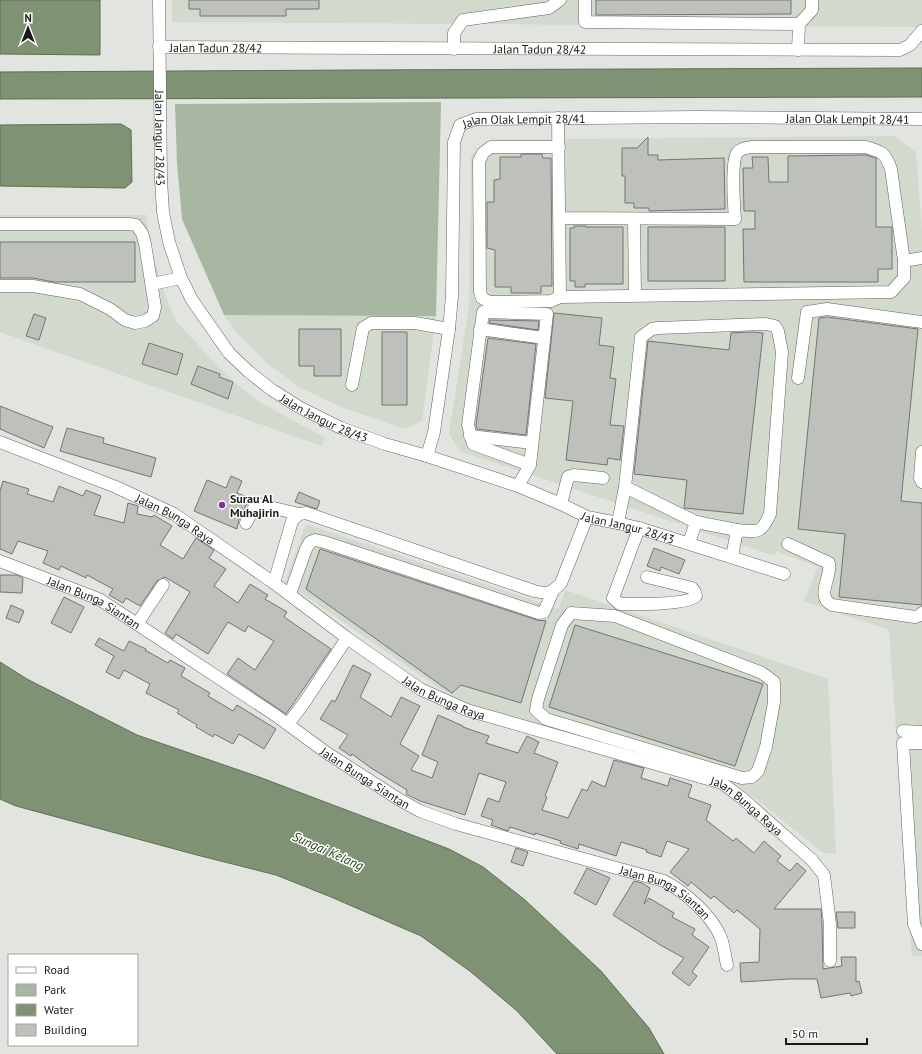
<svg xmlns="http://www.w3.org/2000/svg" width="922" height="1054" font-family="'PT Sans',sans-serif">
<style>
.built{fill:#d2d9cd}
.green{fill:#a9b6a2}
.water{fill:#7f9274;stroke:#606e58}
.building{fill:#bdc0bb;stroke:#737671}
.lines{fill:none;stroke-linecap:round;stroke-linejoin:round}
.minor-casing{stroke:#626561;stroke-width:13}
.minor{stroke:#fff;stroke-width:12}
.poi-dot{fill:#8131a1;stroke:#fff;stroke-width:1.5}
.labels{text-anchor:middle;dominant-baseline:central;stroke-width:3;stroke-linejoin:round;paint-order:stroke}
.street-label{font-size:12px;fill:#181917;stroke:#fff}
.poi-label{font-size:12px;font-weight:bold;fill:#181917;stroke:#fff;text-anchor:start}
.water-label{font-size:13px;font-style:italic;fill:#243f11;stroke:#fff}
</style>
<rect width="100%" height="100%" fill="#e1e4df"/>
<path class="built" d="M172,0H922V27L172,22Z
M894,136L916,152L922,232V956H912L889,630L804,601L818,567L776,551L775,556L460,451L449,434L469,306L471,156L490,140Z
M0,215H147L148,238L163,289L176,321L212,360L241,388L261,403L325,438L322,446L0,332Z
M224,315L436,316L422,421L405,429L341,407L299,387L266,362L236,332Z
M306,524L559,609L565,590L828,679L836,853H823L732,780L461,703L285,582Z"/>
<path class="green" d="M441,102L436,316L224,315L182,219L177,163L175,104Z"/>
<path class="water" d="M0,0H100V55L0,54Z
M922,68V97L0,99V72L356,70Z
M121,124L131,130L132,182L125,188L0,186V125Z
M0,662L27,679L137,735L259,777L370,819L449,849L483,867L525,900L601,971L649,1028L664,1054H557L517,1011L471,972L421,936L331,897L276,875L193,854L16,806L0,799Z"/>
<path class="building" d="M189,0H319V9H286V16H200V9H189Z
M596,0H791V14L596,15Z
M648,137V155H658V160L724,158L725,209L649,211V208H634V203H625V176H622V148H637Z
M521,154H542L543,158H551L552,286H541V293H511V287H495V250L487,248V202H494V180L500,179V157H521Z
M866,155L876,158V227H892V269H878V282H744L743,229H755V211H744L743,168H753L752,157H768L769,182H788V156Z
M574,226H586V227H623V284H585V287H575V281H570V228H574Z
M648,227H725V281H648Z
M0,242H135V282H54L33,278H0Z
M554,313L602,318L599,345L614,347L610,378L616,379L610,425L624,426L620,460L608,458L607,465L566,460L573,401L545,398Z
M34,314L46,318L39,340L26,336Z
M827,317L918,329L901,501L922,503V605L839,597L845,534L798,529L819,318Z
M490,320L539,321L538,330L489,323Z
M299,329H341V376H314V366H299Z
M382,332H407V405H382Z
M752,332L763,333L743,514L684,508L687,480L634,474L648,341L729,350L731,333Z
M488,338L536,344L526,435L477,429L476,425Z
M149,343L183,354L177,375L142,364Z
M198,366L220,374L219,377L233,382L228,399L191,384Z
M0,406L53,427L44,448L0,429Z
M67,428L104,438L103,443L156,458L151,477L60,451Z
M231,476L242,481L237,493L250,498L239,519L237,529L194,511L207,480L226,488Z
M3,481L29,489L27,494L53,502L59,486L83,496L86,490L101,496L94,515L124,523L128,503L138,506L137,514L152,517L154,515L172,526L160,545L183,559L196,538L214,550L209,558L226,569L214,586L238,603L250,584L268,595L265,599L287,612L284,617L331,649L286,714L227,674L238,658L255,670L274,641L248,626L245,632L228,622L208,654L176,634L173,639L165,633L190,592L165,577L157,581L140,606L126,598L123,603L109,595L113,589L87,575L86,578L61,566L59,570L43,563L48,551L18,541L12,554L0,549V491Z
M299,492L320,501L317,509L295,502Z
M654,548L685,560L679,574L661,567L660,571L647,566Z
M320,549L537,620L546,621L521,703L461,685L452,693L306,589Z
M0,575H17L23,578L22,593L0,592Z
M64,597L84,607L71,633L51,623Z
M11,605L24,611L19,623L6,618Z
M575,625L763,684L735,766L549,707Z
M99,638L124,651L129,641L146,649L145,650L168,663L170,660L185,668L181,676L210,693L208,696L233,711L237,705L276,729L264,749L239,734L233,744L214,734L213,737L196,727L197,725L177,713L179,710L146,693L150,684L124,670L119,679L106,672L114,656L95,645Z
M353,665L371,674L360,697L391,717L401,697L420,706L400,744L419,756L411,770L432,778L438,762L422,755L438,715L463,726V727L489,736L486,743L518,753L527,736L539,742L534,753L558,762L545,796L547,797L542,810L568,818L582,789L587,791L592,781L605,787L614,760L644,768L641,778L668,786L670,778L692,785L688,797L711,805L706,820L733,841L736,838L754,853L764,841L781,856L777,861L790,871L797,863L806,871L774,909H821L822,924L823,969L842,966L841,957H856V982L859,981L862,993L851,996L850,993L821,998L817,979H789L741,982L740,963L759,962L760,929L737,910L734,913L714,896L711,899L691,882L688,886L670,872L689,849L667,841L661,857L646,852L647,850L621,842L616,856L579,844L578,849L560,843L561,841L535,833V835L510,827L508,831L491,825L493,820L481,816L488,798L499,802L506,782L479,773L465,815L420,801L406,794L407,790L371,768L352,754L351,756L339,748L348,735L320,719L332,700L335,702Z
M516,848L528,852L523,866L511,862Z
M587,868L610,878L596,905L574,893Z
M634,881L642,883L650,888L644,904L649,898L674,913L672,917L695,929L692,935L709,947L692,972L697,976L689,986L672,973L684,958L662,946L613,915Z
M836,912H855V928H838Z"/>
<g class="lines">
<defs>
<g id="minor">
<path id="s1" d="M159,0L161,180L163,212L169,242L181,278L192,300L229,353L249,372L272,390L299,407L341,428L385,444L427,456L518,486L561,504L587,517L618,523L639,528L784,574"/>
<path d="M585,0V22L799,24"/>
<path id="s2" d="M159,47L900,50L910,45L922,31"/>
<path d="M454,49V33L463,20L549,8L560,0"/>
<path d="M798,50L799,24L812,10V0"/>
<path d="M558,118L560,297L891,292L904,278V261L891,169C885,153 883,152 866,147H752C746,148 741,148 737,153C731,161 734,206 735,219L559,218"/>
<path d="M559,147H491L483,153L479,161L480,292L482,298L489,302L551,301L560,297"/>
<path d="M634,219L635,295"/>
<path d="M0,224H129L136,225L142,233L145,244L155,307L153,316L145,321L135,323L125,320L110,309L80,294L33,286H0"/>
<path d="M904,261L922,258"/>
<path d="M152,284L181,278"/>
<path d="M480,329L544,338"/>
<path d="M798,378L807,312L827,309L922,322"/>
<path d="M352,385L363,328L371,323H415L449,329"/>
<path d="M470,436L532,443"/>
<path id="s3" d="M0,442L116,487L174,514L274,583L347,638L420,689L467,710L722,783L742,798L812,860L824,875L830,924V961"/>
<path d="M922,452L920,478L922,482"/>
<path id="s4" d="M427,456L434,432L449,329L452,296L454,142L460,125L476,119L698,117L922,119"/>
<path d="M518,486L530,465L547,314L483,312L468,425L473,444L530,465"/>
<path d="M625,487L696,522L689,543"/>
<path d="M561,504L568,477L574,475L603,478"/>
<path d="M696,522L737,530"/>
<path d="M246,523L255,506L261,505L299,514"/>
<path d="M618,523L625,487L641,337L652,329L658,328L766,324L775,326L778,331L782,352L770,514C761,534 758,532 737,530L732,557"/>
<path d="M639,528L613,598L620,604C635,604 688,605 696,596L695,592L692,588L647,577"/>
<path d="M788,544L829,563C832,577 815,596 832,605L915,617L921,615L922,613"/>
<path id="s5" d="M0,561L99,599L275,715L327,753L400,800L420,811L456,824L664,881C685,892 712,915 721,938C724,946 725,956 727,965"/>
<path d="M274,583L292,521L299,514L306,513L534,591C548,594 551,594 561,583L587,517"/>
<path d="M290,594L306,549L310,542L315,540L324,542L539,613L544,612L553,591"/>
<path d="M571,613L615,616L762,673L774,682V702L766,747L758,771L752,777L742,778L546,719L536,710L538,699L562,625Z"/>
<path d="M137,624L163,585"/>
<path d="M288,724L304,703L347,638"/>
<path d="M903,731L922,732"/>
<path d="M922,743H903L914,924L922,944"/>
</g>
</defs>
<use href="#minor" class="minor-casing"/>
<use href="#minor" class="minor"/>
</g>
<circle class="poi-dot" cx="222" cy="505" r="4"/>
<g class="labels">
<g class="street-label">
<text stroke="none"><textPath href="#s2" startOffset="57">Jalan Tadun 28/42</textPath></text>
<text stroke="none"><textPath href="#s2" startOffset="381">Jalan Tadun 28/42</textPath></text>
<text stroke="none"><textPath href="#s4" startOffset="723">Jalan Olak Lempit 28/41</textPath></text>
<text stroke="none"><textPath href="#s4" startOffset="399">Jalan Olak Lempit 28/41</textPath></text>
<text stroke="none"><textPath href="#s1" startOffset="138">Jalan Jangur 28/43</textPath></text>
<text stroke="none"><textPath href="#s1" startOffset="486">Jalan Jangur 28/43</textPath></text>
<text stroke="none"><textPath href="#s3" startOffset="192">Jalan Bunga Raya</textPath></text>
<text stroke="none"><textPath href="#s1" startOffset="810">Jalan Jangur 28/43</textPath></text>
<text stroke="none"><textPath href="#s5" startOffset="103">Jalan Bunga Siantan</textPath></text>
<text stroke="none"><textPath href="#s3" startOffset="516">Jalan Bunga Raya</textPath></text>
<text stroke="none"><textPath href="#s5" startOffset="427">Jalan Bunga Siantan</textPath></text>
<text stroke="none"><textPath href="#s3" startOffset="840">Jalan Bunga Raya</textPath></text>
<text stroke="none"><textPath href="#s5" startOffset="751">Jalan Bunga Siantan</textPath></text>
</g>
<g class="poi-label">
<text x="230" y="498">Surau Al<tspan x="230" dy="14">Muhajirin</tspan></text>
</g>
<g class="water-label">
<text transform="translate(328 851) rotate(24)">Sungai Kelang</text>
</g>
</g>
<rect x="8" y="954" width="130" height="92" fill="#ffffff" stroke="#a3a3a2"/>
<rect x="16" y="967" width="20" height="6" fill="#ffffff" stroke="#a3a3a2"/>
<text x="44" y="974" font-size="12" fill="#181917">Road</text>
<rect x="16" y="984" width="20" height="12" fill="#a9b6a2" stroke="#a3a3a2"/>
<text x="44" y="994" font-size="12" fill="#181917">Park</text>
<rect x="16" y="1004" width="20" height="12" fill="#7f9274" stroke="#a3a3a2"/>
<text x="44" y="1014" font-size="12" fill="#181917">Water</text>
<rect x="16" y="1024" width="20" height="12" fill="#bdc0bb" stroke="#a3a3a2"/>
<text x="44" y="1034" font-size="12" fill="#181917">Building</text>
<g transform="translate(28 28)" stroke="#ffffff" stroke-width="3" paint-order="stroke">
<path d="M0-3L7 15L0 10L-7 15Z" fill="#181917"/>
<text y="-6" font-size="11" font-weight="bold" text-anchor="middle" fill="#181917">N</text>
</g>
<path d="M786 1038v6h81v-6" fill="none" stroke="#181917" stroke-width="2"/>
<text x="792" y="1038" font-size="12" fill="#181917" stroke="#ffffff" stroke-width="3" paint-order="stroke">50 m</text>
</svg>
